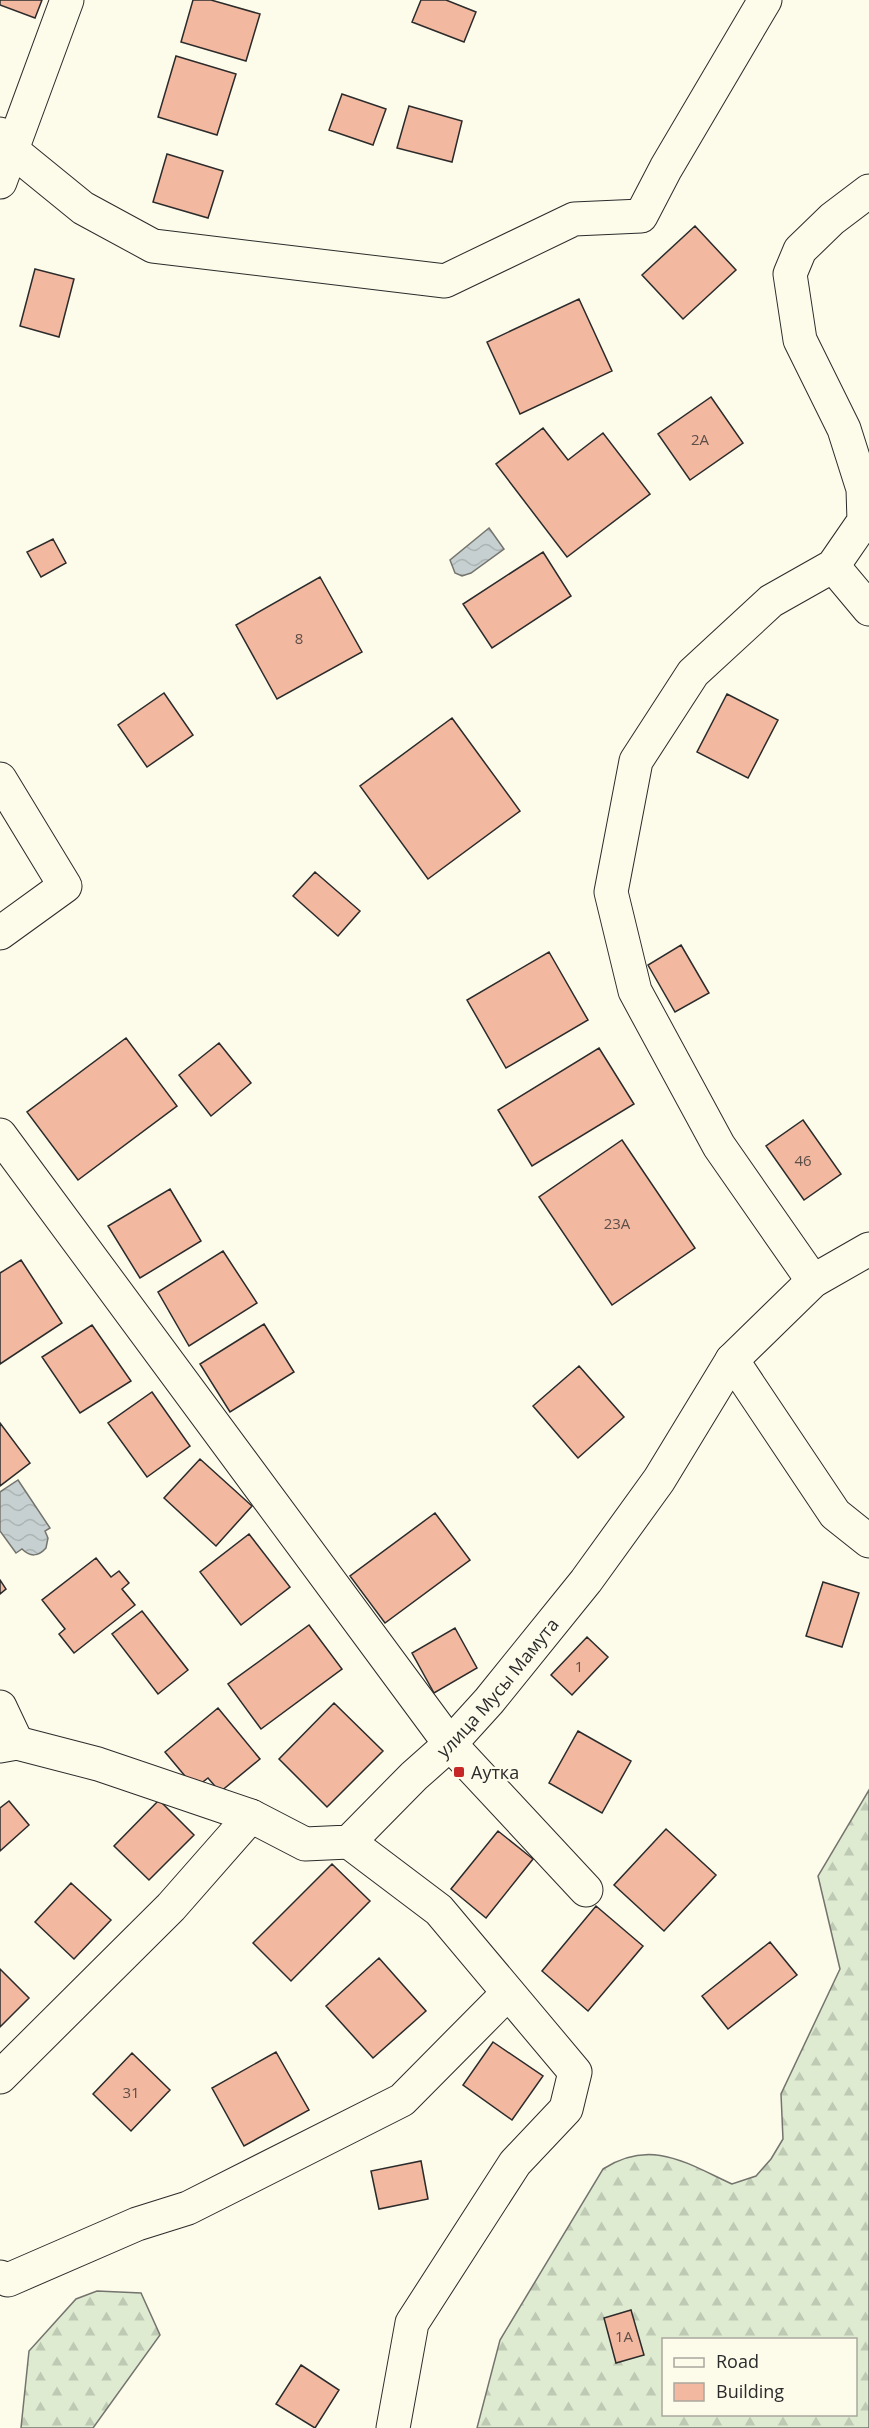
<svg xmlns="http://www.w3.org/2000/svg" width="869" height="2428" font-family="'Open Sans',sans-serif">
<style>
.forest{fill:url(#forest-firs);stroke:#74746e;stroke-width:1.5;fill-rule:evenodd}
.water{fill:url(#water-waves);stroke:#74746e;stroke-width:1.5}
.building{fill:#f2b8a0;stroke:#2b2b2b;stroke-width:1.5}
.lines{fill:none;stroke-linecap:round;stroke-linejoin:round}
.minor-casing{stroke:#2b2b2b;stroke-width:35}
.minor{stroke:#fdfbea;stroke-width:33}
.poi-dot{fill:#c62828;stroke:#fdfbea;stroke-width:2}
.labels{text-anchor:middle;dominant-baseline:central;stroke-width:4.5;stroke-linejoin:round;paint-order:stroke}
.number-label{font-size:15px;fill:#5d4e48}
.street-label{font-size:18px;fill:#2b2b2b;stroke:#fdfbea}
.poi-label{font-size:18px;fill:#2b2b2b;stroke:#fdfbea;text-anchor:start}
</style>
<defs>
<pattern id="forest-firs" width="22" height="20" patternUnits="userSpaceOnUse" patternTransform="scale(1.5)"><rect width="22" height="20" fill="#deebd1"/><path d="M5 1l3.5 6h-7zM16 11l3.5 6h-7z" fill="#bfcab4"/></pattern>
<pattern id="water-waves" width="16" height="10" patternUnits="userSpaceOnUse" patternTransform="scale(1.5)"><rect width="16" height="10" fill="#c7d0d0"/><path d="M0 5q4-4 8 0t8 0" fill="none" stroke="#abb3b3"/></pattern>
</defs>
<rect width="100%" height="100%" fill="#fdfbea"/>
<path class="forest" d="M869,1790V2428H477L500,2340L603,2169C651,2138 686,2163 732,2184L756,2176L771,2159L783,2139L781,2094L840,1969L818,1876ZM664,2340H856V2414H664Z
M97,2291L141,2293L160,2335L93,2428H21L29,2351L76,2299Z"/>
<path class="water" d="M489,528L504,549L471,573L462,576L455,573L450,560Z
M18,1480L50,1528L45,1531L48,1538L46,1548C38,1557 30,1557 22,1549L16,1553L0,1531V1492Z"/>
<path class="building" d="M0,0H42L35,18L0,5Z
M193,0H211L260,14L246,61L181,42Z
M421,0H446L476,12L464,42L412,22Z
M176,56L236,74L217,135L158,117Z
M342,94L386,109L373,145L329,130Z
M409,106L462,121L452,162L397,148Z
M167,154L223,171L208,218L153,202Z
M695,226L736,270L683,319L642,275Z
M35,269L74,279L59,337L20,326Z
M579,299L612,371L520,414L487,342Z
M711,397L743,443L690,480L658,434Z
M543,428L568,460L603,433L650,494L567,557L496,464Z
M53,539L66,563L41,577L27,552Z
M543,552L571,596L492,648L463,604Z
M320,577L362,652L277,699L236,625Z
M164,693L193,735L147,767L118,725Z
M727,694L778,720L748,778L697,752Z
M452,718L520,811L428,879L360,786Z
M315,872L360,911L338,936L293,896Z
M681,945L709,993L675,1012L648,965Z
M549,952L588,1020L506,1068L467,1000Z
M126,1038L177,1106L78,1180L27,1112Z
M219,1043L251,1083L211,1116L179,1075Z
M599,1048L634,1104L532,1166L498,1110Z
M803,1120L841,1174L804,1200L766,1146Z
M622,1140L695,1248L612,1305L539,1197Z
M170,1189L201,1241L140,1278L108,1226Z
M223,1251L257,1303L189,1346L158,1292Z
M21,1260L62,1323L0,1364V1273Z
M264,1324L294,1372L230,1412L200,1364Z
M92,1325L131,1381L80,1413L42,1357Z
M579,1366L624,1417L578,1458L533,1406Z
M152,1392L190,1446L147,1477L108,1423Z
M0,1423L30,1463L0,1486Z
M200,1459L252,1506L216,1546L164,1498Z
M435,1513L470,1560L385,1623L350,1576Z
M249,1534L290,1587L241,1625L200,1572Z
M96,1558L111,1577L119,1571L129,1583L122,1589L135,1605L74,1653L59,1634L65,1629L42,1600Z
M0,1580L6,1589L0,1594Z
M823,1582L859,1593L842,1647L806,1636Z
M142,1611L188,1670L158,1694L112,1634Z
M309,1625L342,1669L261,1729L228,1684Z
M455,1628L477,1668L434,1693L412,1653Z
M587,1637L608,1657L572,1695L551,1675Z
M334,1703L383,1751L327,1807L279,1759Z
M218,1708L260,1759L220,1792L208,1778L195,1788L165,1752Z
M578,1731L631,1761L602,1813L549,1783Z
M159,1800L194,1835L149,1880L114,1846Z
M9,1801L29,1825L0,1851V1808Z
M666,1829L716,1875L664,1931L614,1885Z
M498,1831L533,1859L486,1918L451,1889Z
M332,1864L370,1901L291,1981L253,1943Z
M71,1883L111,1920L74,1959L35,1922Z
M596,1906L643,1946L588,2011L542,1971Z
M770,1942L797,1975L728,2029L702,1996Z
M379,1958L426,2011L373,2058L326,2006Z
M0,1969L29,1998L0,2027Z
M493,2042L543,2076L512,2120L463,2085Z
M276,2052L309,2110L244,2146L212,2088Z
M132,2053L170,2090L131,2131L93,2094Z
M421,2161L428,2199L379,2209L371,2171Z
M631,2310L644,2355L616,2363L604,2318Z
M301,2365L339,2390L315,2428L276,2404Z"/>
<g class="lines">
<defs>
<g id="minor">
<path d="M0,134L13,151L83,208L153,246L445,281L574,219L641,216L666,168L765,0"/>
<path d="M0,182L67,0"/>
<path d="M833,566L869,609"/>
<path d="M0,779L65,886L0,933"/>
<path d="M0,1135L450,1744L586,1890"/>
<path d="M813,1281L719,1146L635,991L611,892L636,761L693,673L771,601L833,566L864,521L863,489L844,429L800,340L790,274L800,250L832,219L869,191"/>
<path d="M732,1360L835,1514L869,1541"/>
<path d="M0,1707L17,1743"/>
<path id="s1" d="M0,1746L17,1743L98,1764L251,1816L305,1844L349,1842L414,1776L450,1744L489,1701L586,1581L659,1480L732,1360L813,1281L869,1249"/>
<path d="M349,1842L439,1910L575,2072L566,2109L515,2163L412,2323L393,2428"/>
<path d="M0,2077L171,1907L251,1816"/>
<path d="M0,2277L8,2280L137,2224L188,2208L402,2100L508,1993"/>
</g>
</defs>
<use href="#minor" class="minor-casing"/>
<use href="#minor" class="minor"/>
</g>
<rect class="poi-dot" x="453" y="1766" width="12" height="12" rx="3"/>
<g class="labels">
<g class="number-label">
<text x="700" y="439">2А</text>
<text x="299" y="638">8</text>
<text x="803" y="1160">46</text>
<text x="617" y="1223">23А</text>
<text x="579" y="1666">1</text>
<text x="131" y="2092">31</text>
<text x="624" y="2336">1А</text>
</g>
<g class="street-label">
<text stroke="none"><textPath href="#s1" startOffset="582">улица Мусы Мамута</textPath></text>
</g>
<g class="poi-label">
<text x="471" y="1772">Аутка</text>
</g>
</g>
<rect x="662" y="2338" width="195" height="78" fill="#fdfbea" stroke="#a9a89e" stroke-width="1.5"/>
<rect x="674" y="2358" width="30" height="9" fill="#fdfbea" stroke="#a9a89e" stroke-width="1.5"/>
<text x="716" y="2368" font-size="18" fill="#2b2b2b">Road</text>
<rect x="674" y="2383" width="30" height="18" fill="#f2b8a0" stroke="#a9a89e" stroke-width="1.5"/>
<text x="716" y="2398" font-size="18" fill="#2b2b2b">Building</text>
</svg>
